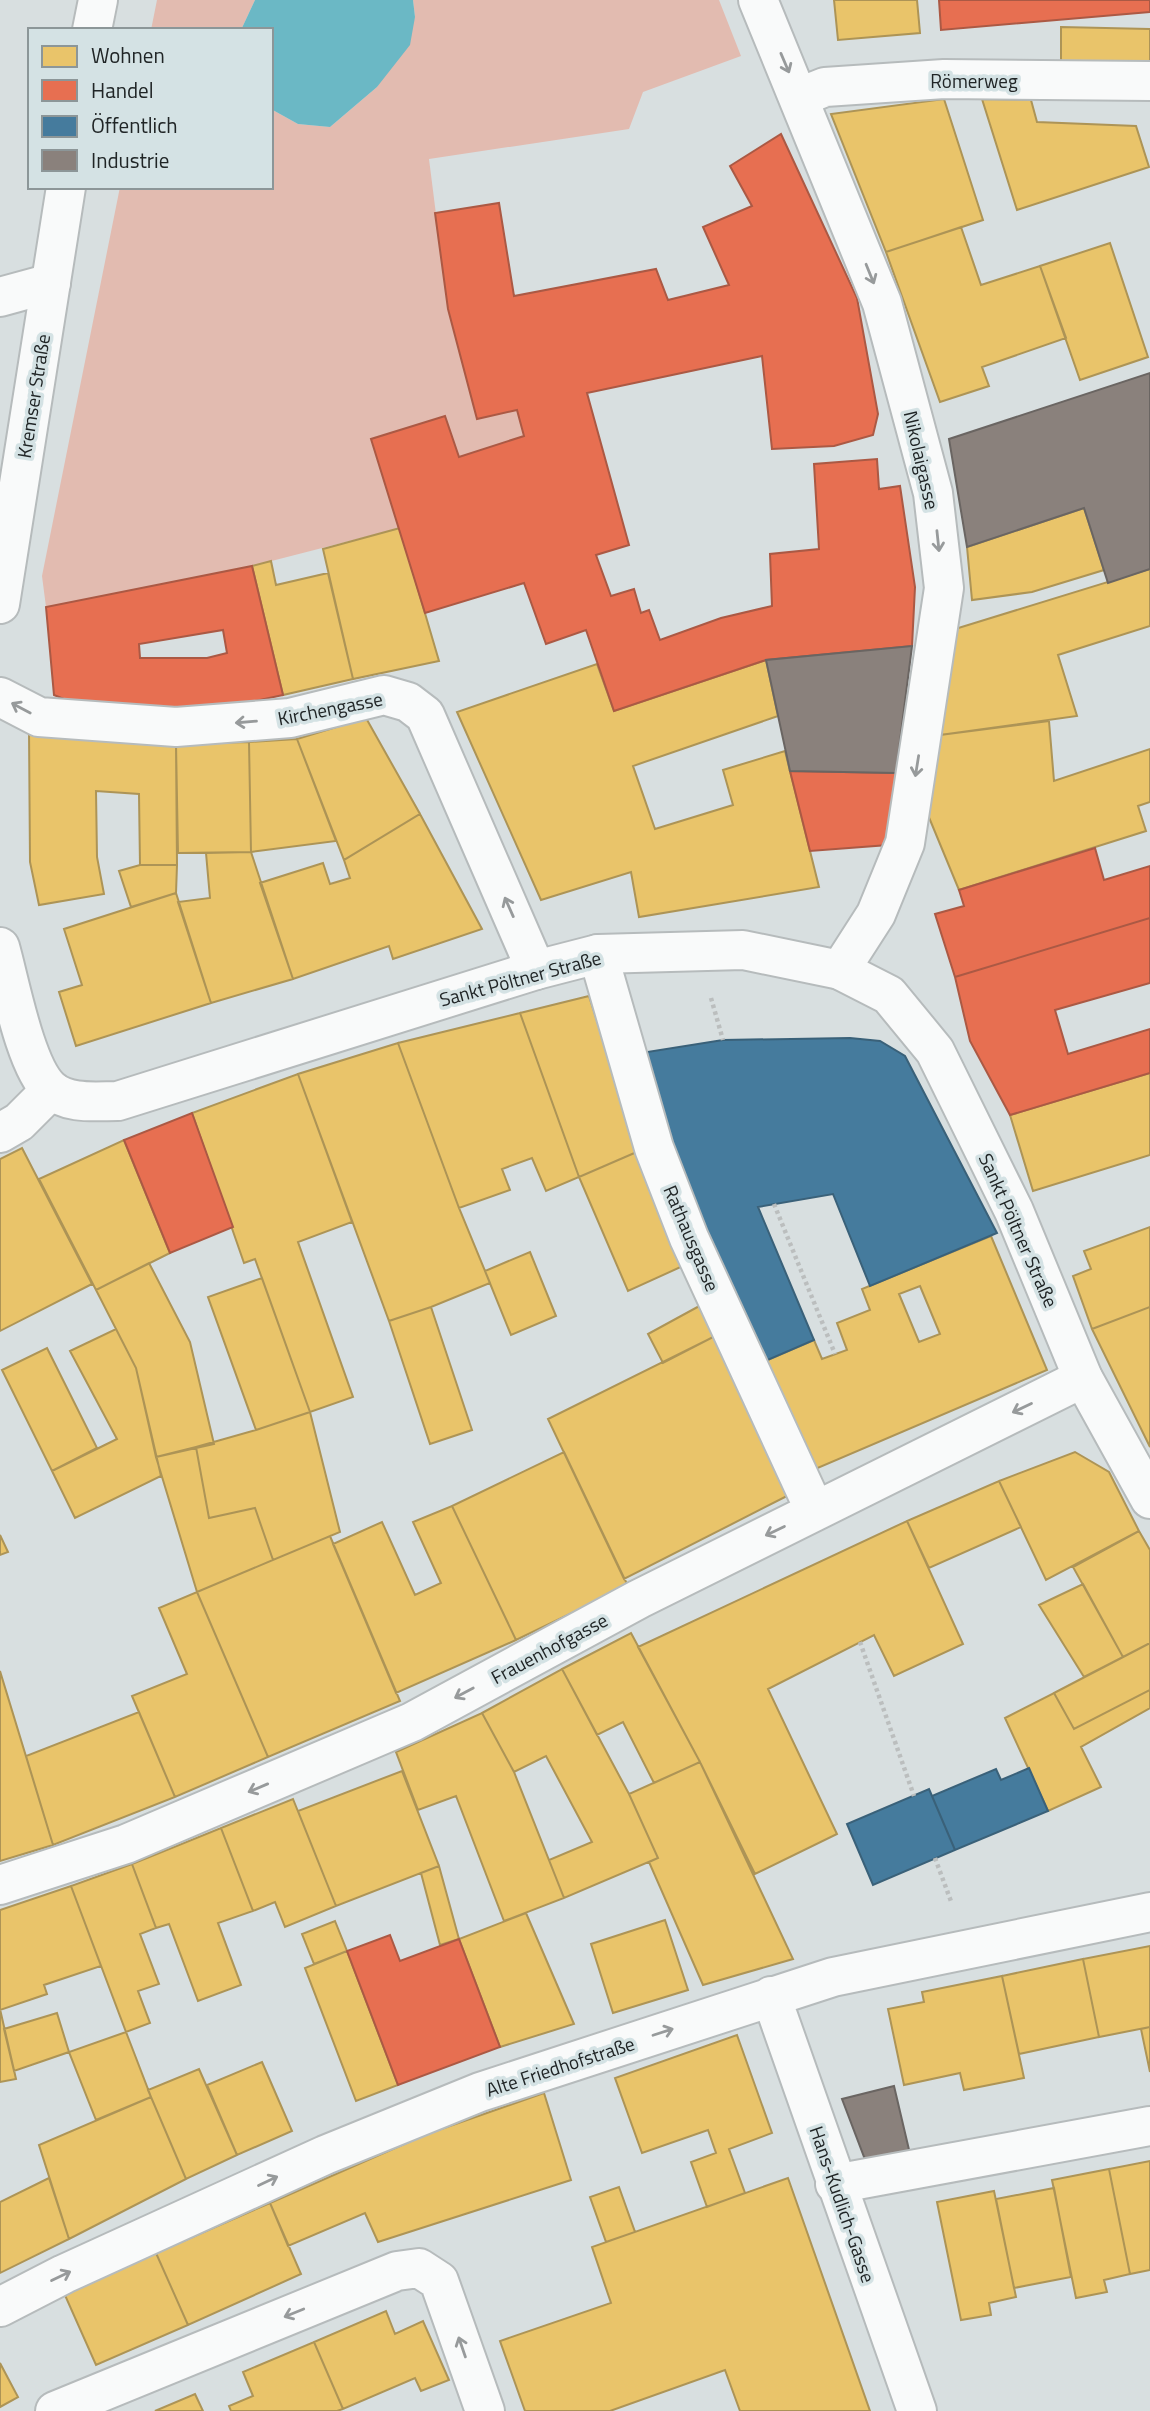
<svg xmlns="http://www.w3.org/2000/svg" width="1150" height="2411" font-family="'Titillium Web',sans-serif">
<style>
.green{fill:#e2bbb0}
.water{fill:#6bb8c5}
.homes{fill:#e9c46a;stroke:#ad9456;stroke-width:2;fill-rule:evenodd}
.shops{fill:#e76f51;stroke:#ab5944;stroke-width:2;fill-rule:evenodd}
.public{fill:#457b9d;stroke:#3a6179;stroke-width:2}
.industry{fill:#8a817c;stroke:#6a6562;stroke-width:2}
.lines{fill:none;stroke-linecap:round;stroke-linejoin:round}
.minor-casing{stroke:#b6bbbc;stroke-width:42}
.major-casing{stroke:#b6bbbc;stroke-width:42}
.path{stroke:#bbbebe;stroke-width:4.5;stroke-dasharray:3.5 3.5;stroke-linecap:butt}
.minor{stroke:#f9fafa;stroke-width:38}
.major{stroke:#f9fafa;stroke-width:38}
.oneway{stroke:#979a9b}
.labels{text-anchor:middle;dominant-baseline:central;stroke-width:7;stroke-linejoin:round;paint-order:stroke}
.street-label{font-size:19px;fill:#202526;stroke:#d4e2e4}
</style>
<rect width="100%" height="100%" fill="#d8dfe0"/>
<path class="green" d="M157,0H255L241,30H151Z
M413,0H719L741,56L643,92L629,129L429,159L448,309L477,419L517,410L524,436L459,457L444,417L371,439L400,528L252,566L46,607L42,576L120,187H271V109L298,124L330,127L377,87L415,17Z"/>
<path class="water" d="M255,0H413L415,17L410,45L377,87L330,127L298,124L271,109V30H241Z"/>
<path class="homes" d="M834,0H917L920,33L838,40Z
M1061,27L1150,29V64L1061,62Z
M944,99L983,220L886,252L831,114Z
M982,99L1031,100L1037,122L1136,126L1149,167L1017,210Z
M961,227L981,285L1040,266L1066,338L982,367L989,386L940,402L886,252Z
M1110,243L1148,357L1080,380L1040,266Z
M1084,508L1104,570L1032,592L972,600L967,547Z
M400,528L439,661L353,679L323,549Z
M271,561L276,585L328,573L353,679L283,695L252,566Z
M1150,569V626L1058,655L1077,716L940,735L955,629Z
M766,660L778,716L633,766L655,829L733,805L723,770L785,751L819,887L639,917L631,872L541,900L457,712L597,664L614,711Z
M366,718L420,814L344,860L297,739Z
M1049,721L1054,781L1150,749V802L1138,806L1146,831L959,890L928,815L940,735Z
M29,729L176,744L177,865H140L139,794L96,791L97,857L104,894L39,905L30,862Z
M297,739L336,841L251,852L249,742Z
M249,742L251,852L178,853L176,744Z
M420,814L482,929L393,959L389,946L293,979L260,883L323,863L330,884L350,878L344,860Z
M251,852L293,979L211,1003L178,902L210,898L206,853Z
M140,865H177L176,893L131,907L119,871Z
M176,893L211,1003L76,1046L59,992L82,985L64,929Z
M589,996L639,1151L579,1177L520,1013Z
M520,1013L579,1177L546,1191L532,1158L502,1169L510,1190L459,1208L398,1043Z
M398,1043L459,1208L490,1283L431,1307L389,1321L298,1074Z
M1150,1073V1155L1033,1191L1010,1115Z
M298,1074L352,1222L298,1242L353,1397L310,1412L255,1259L244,1263L192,1113Z
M124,1140L170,1253L96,1290L39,1179Z
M22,1148L92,1284L0,1331V1159Z
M639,1151L685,1265L628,1291L579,1177Z
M1150,1227V1307L1092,1329L1073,1276L1091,1269L1084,1251Z
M991,1236L1047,1370L813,1470L763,1362L814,1340L822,1359L847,1350L837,1323L870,1310L862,1289ZM920,1286L940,1334L919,1342L899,1294Z
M530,1252L556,1316L511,1335L485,1271Z
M149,1263L190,1342L214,1444L156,1457L136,1368L96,1290Z
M262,1278L310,1412L256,1430L208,1297Z
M703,1304L717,1335L663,1363L648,1334Z
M431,1307L472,1430L430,1444L389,1321Z
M1150,1307V1447L1092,1329Z
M116,1329L136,1368L161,1476L75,1518L52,1471L117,1439L70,1351Z
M717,1335L789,1495L624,1579L548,1419Z
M47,1348L97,1448L52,1471L2,1370Z
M310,1412L340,1532L273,1560L255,1508L209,1518L196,1447L256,1430Z
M196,1447L209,1518L255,1508L273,1560L197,1592L156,1457Z
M564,1452L628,1586L516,1640L452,1506Z
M1075,1452L1109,1472L1139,1531L1046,1580L999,1481Z
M999,1481L1021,1527L929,1568L907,1521Z
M452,1506L516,1640L396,1693L333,1544L382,1522L415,1595L441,1583L413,1522Z
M907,1521L963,1644L894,1676L874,1635L768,1689L837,1834L755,1874L700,1762L638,1647Z
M1139,1531L1150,1550V1643L1123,1657L1073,1567Z
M0,1535L8,1552L0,1555Z
M330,1536L400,1701L268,1757L197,1592Z
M1083,1584L1123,1657L1084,1677L1039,1605Z
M197,1592L268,1757L175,1797L132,1696L187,1674L159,1608Z
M631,1633L700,1762L654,1783L623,1722L597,1735L562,1669Z
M1150,1643V1690L1074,1729L1054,1693Z
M562,1669L629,1794L658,1858L564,1898L549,1860L592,1842L546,1756L514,1772L482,1713Z
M0,1671L53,1845L0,1861Z
M1150,1690V1708L1081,1747L1101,1787L1048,1811L1005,1718L1054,1693L1074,1729Z
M139,1712L175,1797L53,1845L26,1756Z
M482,1713L514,1772L564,1898L504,1921L456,1796L418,1810L396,1752Z
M700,1762L793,1959L703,1985L649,1862L658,1858L629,1794Z
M402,1771L439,1866L336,1906L298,1811Z
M293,1799L336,1906L285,1927L275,1902L253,1911L221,1828Z
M221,1828L253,1911L218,1923L241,1985L198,2001L169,1924L156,1928L132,1864Z
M132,1864L156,1928L140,1934L159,1984L138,1991L150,2023L126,2032L71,1886Z
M439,1866L459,1939L440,1945L421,1873Z
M71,1886L101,1966L44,1985L47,1994L0,2010V1910Z
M526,1913L574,2024L500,2047L459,1939Z
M665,1920L688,1990L613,2013L591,1944Z
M335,1921L347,1951L314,1964L302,1934Z
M1150,1946V2027L1099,2037L1083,1959Z
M347,1951L398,2085L356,2101L305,1968Z
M1083,1959L1099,2037L1019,2054L1002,1976Z
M1002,1976L1024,2078L964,2090L960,2073L904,2085L888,2009L924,2002L922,1992Z
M0,2009L16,2079L0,2082Z
M57,2013L69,2052L14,2071L4,2029Z
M1150,2027V2072L1141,2029Z
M126,2032L151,2097L96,2120L69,2052Z
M737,2035L772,2133L729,2149L745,2193L707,2207L691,2162L716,2153L708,2130L642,2153L615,2078Z
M262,2062L292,2131L237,2155L207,2085Z
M199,2069L237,2155L186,2179L148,2090Z
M544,2093L571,2180L378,2242L365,2213L288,2246L270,2203L427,2134Z
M151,2097L186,2179L69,2239L39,2145Z
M1150,2161V2270L1130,2274L1109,2169Z
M1109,2169L1130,2274L1104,2280L1107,2292L1076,2298L1052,2180Z
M49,2178L69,2239L0,2273V2202Z
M788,2178L870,2411H740L725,2370L610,2411H525L500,2341L611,2303L592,2247Z
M619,2187L635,2232L606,2242L590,2197Z
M1054,2188L1071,2277L1014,2288L996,2199Z
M994,2191L1016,2297L989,2303L991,2315L961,2320L937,2202Z
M270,2203L301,2274L188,2325L156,2253Z
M156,2253L188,2325L96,2365L64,2293Z
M386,2311L395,2334L423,2321L449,2380L421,2391L415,2378L343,2409L314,2342Z
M314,2342L343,2409L337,2411H231L229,2406L253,2396L243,2372Z
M0,2363L18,2397L0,2407Z
M195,2394L203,2411H155Z"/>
<path class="shops" d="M939,0H1150V12L941,30Z
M781,134L857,298L878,414L873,435L834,446L772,449L762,356L587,393L629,545L596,555L611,596L634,589L641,613L649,610L660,640L721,618L772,606L770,554L819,549L814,464L877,459L879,489L900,486L915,587L912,646L766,660L614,711L586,630L546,644L524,583L425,613L371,439L445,416L459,457L524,436L517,410L477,419L448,309L435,213L499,203L514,296L656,269L668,300L729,285L703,227L752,206L730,166Z
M252,566L283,695L208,711L91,710L54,695L46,607ZM223,630L227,653L207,658H140L139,644Z
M790,771L896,773L888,845L810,851Z
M1095,848L1104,880L1150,866V918L955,977L935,914L964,906L959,890Z
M1150,918V983L1055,1010L1068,1054L1150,1029V1073L1010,1115L970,1041L955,977Z
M192,1113L233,1227L170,1253L124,1140Z
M390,1935L400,1961L459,1939L500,2047L398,2085L347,1951Z"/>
<path class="public" d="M850,1038L880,1041L905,1056L997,1233L870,1286L833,1194L758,1207L814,1340L763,1362L668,1143L641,1053L723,1040Z
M1029,1768L1048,1811L955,1850L932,1796L996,1769L1001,1780Z
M929,1789L955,1850L873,1885L847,1824Z"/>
<path class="industry" d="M1150,373V569L1108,583L1084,508L967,547L949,439Z
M912,646L896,773L790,771L766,660Z
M894,2086L910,2154L866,2162L842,2099Z"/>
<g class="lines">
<defs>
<path id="minor" d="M758,0L882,303L933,493L944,588L905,843L876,914L840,970
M800,97L825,87L944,79L1150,81
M0,297L51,283
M0,697L39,717L176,727L290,718L384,695L408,702L425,715L536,970
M598,954L654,1148L689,1238L815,1511
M0,1133L19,1122L51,1090
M0,1885L126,1844L412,1722L639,1599L1083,1378
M771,1996L917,2411
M835,2184L1150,2126
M0,2307L64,2274L325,2155L480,2092L833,1977L1150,1912
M55,2411L397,2271L419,2268L439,2281L485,2411"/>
<path id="major" d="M92,30L98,0
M0,604L66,187
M0,947C10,982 25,1066 50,1089C68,1105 96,1101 118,1101L536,970L598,954L743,950L840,970L889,995L935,1051L1014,1211L1083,1378L1150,1499"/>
</defs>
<use href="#minor" class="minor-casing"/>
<use href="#major" class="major-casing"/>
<path class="path" d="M711,998L723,1040
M774,1204L835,1354
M860,1642L914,1796
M935,1858L952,1904"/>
<use href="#minor" class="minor"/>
<use href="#major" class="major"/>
</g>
<defs><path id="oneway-shaft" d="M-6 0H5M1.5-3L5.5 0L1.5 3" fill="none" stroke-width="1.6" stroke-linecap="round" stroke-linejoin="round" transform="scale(1.75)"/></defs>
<g class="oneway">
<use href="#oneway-shaft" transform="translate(785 63) rotate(67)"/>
<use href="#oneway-shaft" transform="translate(870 274) rotate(68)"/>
<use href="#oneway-shaft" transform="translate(938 541) rotate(84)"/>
<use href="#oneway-shaft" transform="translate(21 708) rotate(-152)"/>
<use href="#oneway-shaft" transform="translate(246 722) rotate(175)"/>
<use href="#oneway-shaft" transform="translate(917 766) rotate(99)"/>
<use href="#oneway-shaft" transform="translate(509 907) rotate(-114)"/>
<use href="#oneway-shaft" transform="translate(1022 1408) rotate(154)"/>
<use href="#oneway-shaft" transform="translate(775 1531) rotate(154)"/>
<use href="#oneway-shaft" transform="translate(464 1693) rotate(152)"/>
<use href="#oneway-shaft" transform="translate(258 1788) rotate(157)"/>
<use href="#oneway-shaft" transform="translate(663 2032) rotate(-18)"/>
<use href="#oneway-shaft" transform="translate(268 2181) rotate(-25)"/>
<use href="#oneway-shaft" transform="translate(61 2276) rotate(-26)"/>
<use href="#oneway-shaft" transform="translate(294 2313) rotate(158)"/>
<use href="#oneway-shaft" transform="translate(462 2347) rotate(-109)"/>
</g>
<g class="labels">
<g class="street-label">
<text x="974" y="80">Römerweg</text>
<text transform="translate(33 396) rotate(-81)">Kremser Straße</text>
<text transform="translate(922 460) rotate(77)">Nikolaigasse</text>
<text transform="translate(330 708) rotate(-11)">Kirchengasse</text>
<text transform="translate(520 978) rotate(-15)">Sankt Pöltner Straße</text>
<text transform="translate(1019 1230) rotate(66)">Sankt Pöltner Straße</text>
<text transform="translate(692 1238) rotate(67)">Rathausgasse</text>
<text transform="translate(549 1648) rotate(-28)">Frauenhofgasse</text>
<text transform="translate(560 2066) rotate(-18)">Alte Friedhofstraße</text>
<text transform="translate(843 2204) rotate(71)">Hans-Kudlich-Gasse</text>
</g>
</g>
<rect x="28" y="28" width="245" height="161" fill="#d4e2e4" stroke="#8c9698" stroke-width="2"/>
<rect x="42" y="46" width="35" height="21" fill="#e9c46a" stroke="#8c9698" stroke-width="2"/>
<text x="91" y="63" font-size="21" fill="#202526">Wohnen</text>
<rect x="42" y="80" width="35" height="21" fill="#e76f51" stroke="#8c9698" stroke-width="2"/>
<text x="91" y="98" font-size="21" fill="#202526">Handel</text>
<rect x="42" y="116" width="35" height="21" fill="#457b9d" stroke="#8c9698" stroke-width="2"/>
<text x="91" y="133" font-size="21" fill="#202526">Öffentlich</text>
<rect x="42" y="150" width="35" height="21" fill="#8a817c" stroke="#8c9698" stroke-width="2"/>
<text x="91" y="168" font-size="21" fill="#202526">Industrie</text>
</svg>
